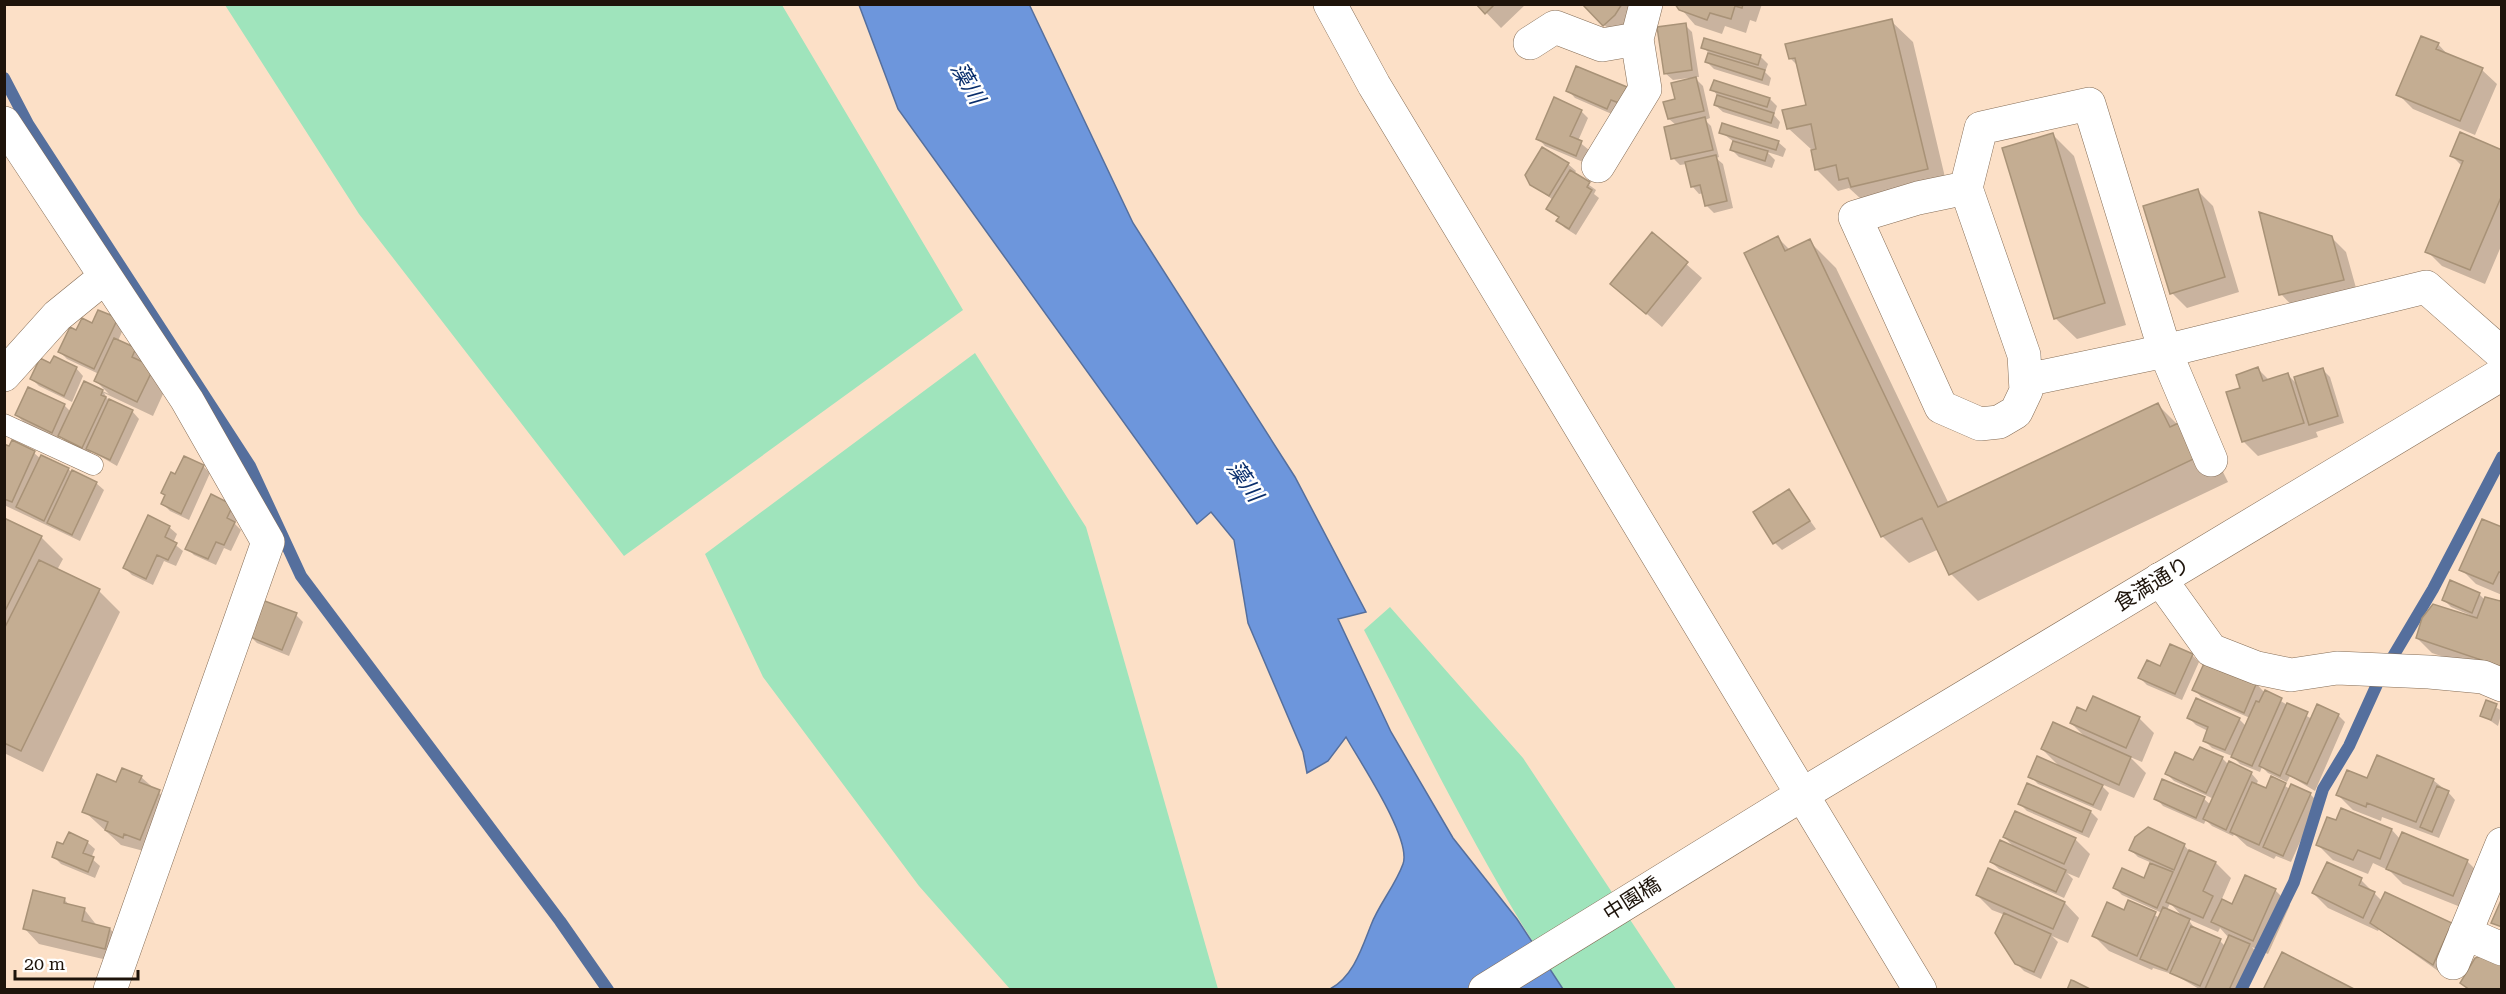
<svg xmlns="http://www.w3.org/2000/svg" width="2506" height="994" font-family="'Roboto Serif','Noto Sans JP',serif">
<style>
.green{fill:#9fe4bc}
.water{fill:#6d96dc;stroke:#556f9d;stroke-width:1.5}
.shadow{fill:#0003;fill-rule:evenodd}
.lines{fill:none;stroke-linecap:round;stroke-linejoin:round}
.stream{stroke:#556f9d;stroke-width:12}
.building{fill:#c4ad92;stroke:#a89277;stroke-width:1.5}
.lane-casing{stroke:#856d56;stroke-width:21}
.street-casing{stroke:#856d56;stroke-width:34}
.secondary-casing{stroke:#856d56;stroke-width:34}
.lane{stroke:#fff;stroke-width:20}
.street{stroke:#fff;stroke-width:33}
.secondary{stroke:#fff;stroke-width:33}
.labels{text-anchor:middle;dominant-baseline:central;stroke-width:5;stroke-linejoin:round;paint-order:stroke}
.street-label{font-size:21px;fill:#1e140b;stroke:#fff}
.water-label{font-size:22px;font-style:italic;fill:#092e6c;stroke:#fff}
</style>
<rect width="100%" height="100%" fill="#fce0c7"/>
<path class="green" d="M225,5H782L963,310L624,556L359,214Z
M975,353L1086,527L1218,989H1010L919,886L763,677L705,554Z
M1390,607L1523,758L1676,989H1563C1487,875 1427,752 1364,630Z"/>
<path class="water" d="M1029,4L1133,223L1295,477L1366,612L1338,619L1391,732L1453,838L1517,919L1563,989H1330C1353,977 1362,948 1371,925C1379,904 1395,886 1403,864C1412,839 1360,762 1346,737L1328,761L1307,773L1303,752L1248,623L1234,540L1211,512L1197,524L898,109L859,5Z"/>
<path class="shadow" d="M1478,4H1526L1501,28Z
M1584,4H1634L1637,19L1619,40Z
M1677,4H1762L1756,22L1750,20L1746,33L1725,26L1722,34L1695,25Z
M1891,21L1913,42L1948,190L1862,200L1849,188L1838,191L1816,169L1812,150L1789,129L1784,111L1808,106L1798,66L1790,58Z
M1685,25L1692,32L1699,77H1694L1703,86L1710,118L1705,120L1711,126L1719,157L1716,158L1723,164L1733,208L1714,213L1707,206L1704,193L1699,194L1692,186L1687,164L1680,165L1673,158L1676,125L1669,119L1689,80V78L1673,80L1665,73Z
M2438,44L2449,56L2482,70L2497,84L2475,135L2413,109L2398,94Z
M1703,47L1760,56L1768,64L1765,72L1771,78L1769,86L1714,69L1707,62L1709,53Z
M1715,82L1770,99L1777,106L1774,115L1780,122L1778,129L1723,112L1715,105L1718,96L1712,89Z
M1626,89L1614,115L1575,98L1568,90Z
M1581,111L1588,118L1578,141L1589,150L1583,162L1545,146L1538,138Z
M1721,132L1778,142L1786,149L1783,157L1767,152L1775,160L1772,168L1739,157L1732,150L1734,142Z
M2052,134L2074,156L2126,325L2077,339L2055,318Z
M1543,149L1568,164L1576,171L1574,174L1596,190L1594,194L1599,198L1576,235L1565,228L1558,221L1560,219L1548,208L1553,200L1532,184Z
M2502,152V244L2485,284L2442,266L2427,251L2463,167L2452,156Z
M2198,191L2213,206L2239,292L2187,308L2172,293Z
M1652,234L1702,278L1662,327L1612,284Z
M2331,237L2346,252L2358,295L2295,309L2281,294Z
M1778,238L1790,250L1809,241L1836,268L1949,504L2158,405L2178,425L2211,448L2228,482L1978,601L1951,574L1939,549L1909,563L1882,536Z
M99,311L124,327L118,341L135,350L168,383L153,416L104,393L109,401L132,411L139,419L117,466L91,451L90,454L67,443L60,436L59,439L24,422L16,415L64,405L71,412L85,383L109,394L96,381L99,374L67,359L60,352L76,332L93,325Z
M51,365L76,368L83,376L72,402L39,386L32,379Z
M2258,369L2269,380L2288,375L2298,385L2323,370L2330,377L2344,423L2316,432L2318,437L2258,456L2243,441L2242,389Z
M4,446L34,453L41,459L42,457L96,483L104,490L80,541L4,505Z
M203,466L210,473L189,520L170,511L163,504L166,496L163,493L176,476Z
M1789,491L1816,529L1782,550L1775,543Z
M211,496L239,513L235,524L241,530L231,551L224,548L216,565L194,555L187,548Z
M4,520L41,537L63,559L57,570L99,591L120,612L43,772L4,753Z
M169,527L177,534L173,543L183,551L176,566L164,561L153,585L132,575L125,568Z
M2502,529V595L2476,584L2461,569Z
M2479,594L2485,600L2502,602V676L2432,653L2417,638L2471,618L2472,616L2451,607L2443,599Z
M296,615L303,622L289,656L257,643L250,636Z
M2192,655L2199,662L2182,700L2147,685L2140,678Z
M2256,683L2263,691L2312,719L2338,715L2345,722L2315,791L2290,776L2287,782L2268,773L2262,767L2260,772L2240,764L2232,756L2212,748L2204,740L2208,731L2196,725L2189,718L2239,719L2246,726L2250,718L2201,697L2194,689Z
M2487,702L2502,711L2498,726L2482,715Z
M2087,713L2139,718L2154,733L2142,762L2130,757L2146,773L2134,798L2099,783L2109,793L2101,811L2038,784L2030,776L2061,768L2042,749L2087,739L2071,723Z
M2222,758L2229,765L2251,773L2258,781L2256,785L2266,790L2271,778L2290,789L2292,786L2311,795L2318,802L2291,862L2276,856L2274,859L2247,846L2234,834L2233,836L2212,826L2206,820L2204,824L2163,806L2156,798L2204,799L2211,805L2214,799L2174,781L2167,774L2194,762Z
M141,777L174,806L155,854L121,845L84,811L117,784Z
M2368,780H2433L2448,792L2455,800L2439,838L2382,817L2381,821L2353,810L2338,795Z
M2028,785L2091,812L2098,819L2089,838L2027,811L2020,804Z
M2342,810L2392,830L2400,839L2467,861L2482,876L2468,910L2403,884L2390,871L2373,863L2368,874L2333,860L2318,845L2337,822Z
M2004,837L2075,839L2090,854L2079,878L2067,873L2073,879L2064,898L1999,869L1991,862L2017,850Z
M87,842L95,849L91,858L100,866L95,878L61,864L53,856L64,846Z
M2184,845L2190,852L2216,863L2231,878L2221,901L2233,906L2275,890L2290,905L2268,954L2252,947L2256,952L2240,990H2201L2175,975L2153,968L2152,970L2109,951L2094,936L2124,912L2129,902L2160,918L2162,913L2122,895L2115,888L2144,880L2152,863L2138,857L2131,850ZM2170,903L2183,917L2167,910ZM2188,919L2218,932L2220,928L2229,938L2225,946L2220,941L2195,929Z
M2327,864L2361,880L2382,901L2466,940L2448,978L2379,929L2378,931L2328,908L2313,893Z
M1989,870L2065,903L2079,918L2068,943L2052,936L2058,942L2041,979L2024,971L2016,963L2005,915L1992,910L1977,895Z
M64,899L71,907L84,909L98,927L110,929L125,944L120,963L39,944L25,929Z"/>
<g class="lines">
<path class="stream" d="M4,78L28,124L250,466L301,576L560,921L608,990
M2241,990L2294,882L2323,789L2349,746L2379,680L2433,589L2502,457"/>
</g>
<path class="building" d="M1476,4H1495L1485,14Z
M1582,4H1622L1615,15L1603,26Z
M1675,4H1743L1742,8L1735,6L1731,19L1710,13L1707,20L1679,10Z
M1892,19L1928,169L1851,187L1848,178L1839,180L1836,165L1815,170L1811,150L1816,149L1811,124L1787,129L1782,110L1806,105L1795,58L1789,59L1785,44Z
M1686,23L1692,70L1664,74L1657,27Z
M2421,36L2439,43L2436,49L2483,68L2460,121L2396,95Z
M1704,38L1761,55L1758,65L1701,48Z
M1708,53L1765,70L1762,80L1705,62Z
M1576,66L1627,87L1619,103L1611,100L1607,109L1566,91Z
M1696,77L1704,111L1668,119L1663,102L1675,99L1671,83Z
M1714,80L1770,98L1767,107L1710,90Z
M1717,95L1774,113L1771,123L1714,105Z
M1554,97L1582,110L1570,136L1582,141L1576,156L1536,139Z
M1705,117L1713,150L1671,159L1664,127Z
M1722,123L1779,141L1776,150L1719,133Z
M2460,132L2502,150V195L2470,270L2425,252L2463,161L2450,156Z
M2053,133L2105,303L2054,319L2002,148Z
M1733,141L1768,151L1765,161L1730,150Z
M1542,147L1569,163L1549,196L1530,185L1525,175Z
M1716,155L1727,201L1705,206L1700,185L1691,187L1685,162Z
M1570,170L1590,182L1587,187L1592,190L1569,229L1556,221L1559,217L1546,209Z
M2198,189L2225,277L2170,294L2143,206Z
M2259,212L2332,236L2344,280L2279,295Z
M1652,232L1688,262L1646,314L1610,284Z
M1778,236L1785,251L1810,239L1938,507L2158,403L2170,427L2185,420L2202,455L1949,575L1922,518L1881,537L1744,253Z
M98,310L118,318L94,369L58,352L70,327L76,330L82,318L92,323Z
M114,338L136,348L132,357L154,367L137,402L94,381Z
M54,356L77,367L64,396L30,379L40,358L50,363Z
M2258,367L2263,381L2288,373L2304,423L2242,442L2226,392L2240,388L2236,375Z
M2323,368L2338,416L2309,425L2294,377Z
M84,381L103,390L101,395L106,397L82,448L58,436Z
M28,387L65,404L52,433L15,415Z
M109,399L133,410L110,460L86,449Z
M12,440L35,451L12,502L4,499V444L9,446Z
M41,455L69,468L44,521L16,507Z
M184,456L204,465L181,514L161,504L165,495L161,493L171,472L175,474Z
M72,470L97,482L72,535L47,523Z
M1789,489L1810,521L1773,544L1753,512Z
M211,494L233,505L227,518L235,522L224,545L216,542L208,559L185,549Z
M148,515L170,526L165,537L177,543L168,560L157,555L146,579L123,568Z
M4,518L42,536L4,613Z
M2482,519L2502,527V573L2499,572L2493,584L2459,570Z
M39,560L100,589L21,751L4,743V629Z
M2450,580L2480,593L2472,613L2442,600Z
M2485,597L2500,601L2502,598V667L2416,638L2422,618L2433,604L2477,618Z
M262,600L297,613L282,650L248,636Z
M2170,644L2193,654L2175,694L2138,678L2147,660L2160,666Z
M2206,659L2257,682L2244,713L2192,690Z
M2265,690L2282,698L2252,766L2231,757L2256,701L2259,702Z
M2093,696L2140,717L2126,748L2070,723L2077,707L2086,711Z
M2196,698L2240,718L2225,750L2203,741L2208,727L2187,718Z
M2486,700L2497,704L2491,720L2480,716Z
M2287,703L2308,712L2280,776L2259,766Z
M2317,704L2339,714L2307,784L2286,774Z
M2053,722L2131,757L2119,785L2041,749Z
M2200,747L2223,757L2206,793L2165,774L2175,752L2193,760Z
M2377,755L2434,779L2416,822L2367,803L2366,807L2336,795L2347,770L2367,778Z
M2037,756L2103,785L2093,805L2028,777Z
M2229,761L2252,772L2226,830L2203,819Z
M122,768L142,776L139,782L160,790L140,840L124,834L123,838L105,830L108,822L82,812L97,774L116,782Z
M2271,776L2286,783L2259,845L2230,832L2252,782L2266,788Z
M2162,779L2205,797L2196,818L2154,799Z
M2027,783L2091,811L2082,832L2018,804Z
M2291,784L2311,793L2283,856L2263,847Z
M2437,786L2449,791L2432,832L2420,827Z
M2341,808L2392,829L2380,859L2358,850L2353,860L2316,845L2327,817L2336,820Z
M2015,811L2076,838L2064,864L2003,837Z
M2148,827L2185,844L2174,870L2129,850L2135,837Z
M69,832L88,841L83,853L94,857L88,872L52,857L57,842L63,844Z
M2402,832L2468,860L2453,896L2386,869Z
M2000,840L2066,870L2056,892L1990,862Z
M2189,850L2216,862L2203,891L2213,896L2203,918L2166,902Z
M2327,862L2362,878L2359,885L2375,892L2363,918L2312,893Z
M2150,863L2173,872L2157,908L2113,888L2122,868L2144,878Z
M1988,868L2065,902L2053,929L1976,895Z
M2245,875L2276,889L2253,941L2211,922L2222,899L2232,904Z
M33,890L65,898L64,903L85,908L82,921L110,928L105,949L23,929Z
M2385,892L2452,923L2433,965L2370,923Z
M2502,898V927L2491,923Z
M2128,900L2156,912L2137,956L2092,936L2107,902L2124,910Z
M2163,907L2190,919L2167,970L2140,959Z
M2004,913L2051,934L2034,972L2015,964L1995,933Z
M2191,926L2221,939L2200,986L2170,973Z
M2229,935L2250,944L2229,990H2207L2205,989Z
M2282,952L2356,990H2263Z
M2484,955L2502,962V990H2470L2460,983L2475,958Z
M2071,980L2074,981L2092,990H2067Z"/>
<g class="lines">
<defs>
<path id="lane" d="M4,424L93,465"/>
<path id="street" d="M1530,43L1555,27L1602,45L1637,39
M4,123L187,400L268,542L110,990
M1598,166L1645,89L1637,39L1646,4
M1966,188L1918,198L1855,217L1941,407L1980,424L1999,422L2016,412L2026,391L2024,355L1966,188L1981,128L2089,104L2165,351L2211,460
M4,375L57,316L105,277
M2026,380L2165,351L2426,287L2502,354
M2160,579L2211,650L2257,668L2291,675L2337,668L2429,672L2483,677L2502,685
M2465,933L2502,949
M2453,963L2502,844"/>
<path id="secondary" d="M1330,4L1374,85L1920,990
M1485,990L1803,794L2502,374"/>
</defs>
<use href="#lane" class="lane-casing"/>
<use href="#street" class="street-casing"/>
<use href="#secondary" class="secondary-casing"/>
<use href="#lane" class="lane"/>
<use href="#street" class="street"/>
<use href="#secondary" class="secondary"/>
</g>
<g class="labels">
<g class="street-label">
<text transform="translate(2152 584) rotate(-31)">食満通り</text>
<text transform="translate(1632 899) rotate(-32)">中園橋</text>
</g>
<g class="water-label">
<text transform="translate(968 83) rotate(60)">藻川</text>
<text transform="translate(1245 481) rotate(55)">藻川</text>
</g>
</g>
<rect width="2506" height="994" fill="none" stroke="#1e140b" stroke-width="12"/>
<path d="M15 970v9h123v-9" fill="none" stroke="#1e140b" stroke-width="3"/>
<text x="24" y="970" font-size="18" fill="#1e140b" stroke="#ffffff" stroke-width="4.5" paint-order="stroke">20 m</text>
</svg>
